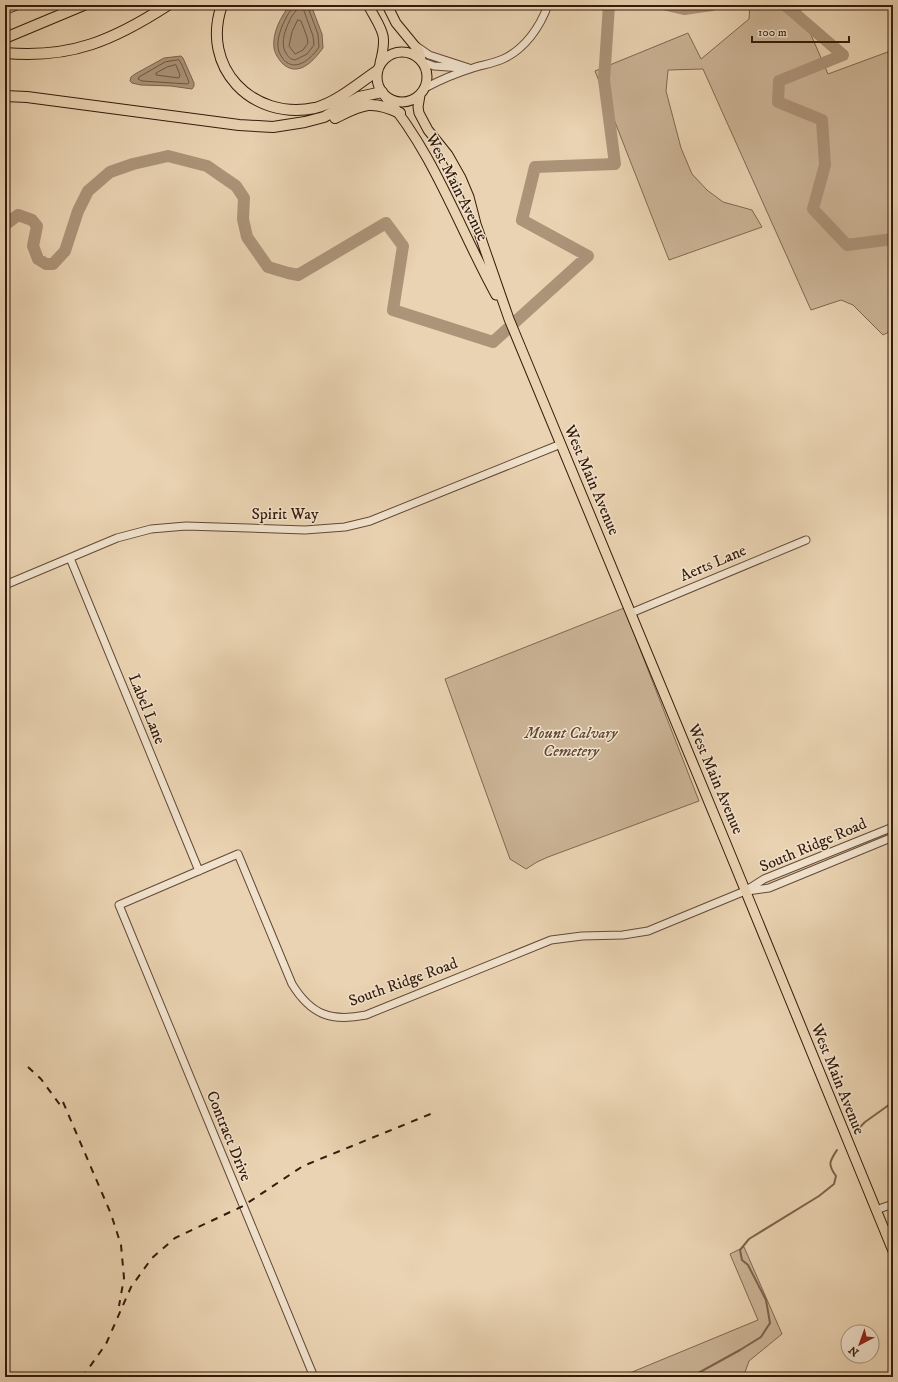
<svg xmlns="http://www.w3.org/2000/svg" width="898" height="1382" font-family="'IM FELL DW Pica',serif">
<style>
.green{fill:#cbb496;stroke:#806850}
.water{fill:#ac9479;stroke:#7c644d}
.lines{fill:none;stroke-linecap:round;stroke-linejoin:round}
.shore{stroke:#705842;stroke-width:1}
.stream{stroke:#7c644d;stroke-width:2}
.river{stroke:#ac9479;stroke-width:12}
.minor-casing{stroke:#624935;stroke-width:9}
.major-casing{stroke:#341b0b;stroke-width:11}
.highway-casing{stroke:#341b0b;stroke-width:12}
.minor{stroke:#f1e2cd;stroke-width:7}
.major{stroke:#ead3b2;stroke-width:9}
.highway{stroke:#ead3b2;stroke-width:10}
.rail{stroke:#341b0b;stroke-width:2;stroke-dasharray:7 7;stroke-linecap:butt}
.labels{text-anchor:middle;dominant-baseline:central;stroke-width:3;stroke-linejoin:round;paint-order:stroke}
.street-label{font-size:16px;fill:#341b0b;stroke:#f1e2cd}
.park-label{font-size:16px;font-style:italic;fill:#614935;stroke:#f1e2cd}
</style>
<rect width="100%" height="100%" fill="#ead3b2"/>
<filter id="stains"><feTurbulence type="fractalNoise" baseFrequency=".005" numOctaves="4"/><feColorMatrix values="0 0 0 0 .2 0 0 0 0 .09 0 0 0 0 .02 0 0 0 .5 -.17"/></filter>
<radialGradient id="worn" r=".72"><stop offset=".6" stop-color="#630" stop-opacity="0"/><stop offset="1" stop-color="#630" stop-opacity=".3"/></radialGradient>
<path class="green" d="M750,5H798L828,74L893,50V330L883,335L853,305L841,300L811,310L703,69L668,70L666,91L681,148L692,174L707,190L723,202L752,210L762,227L669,260L595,71L688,33L701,59L749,19Z
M624,608L699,801L548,857L537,862L526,869L510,859L445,679Z
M744,1247L782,1334L749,1361L744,1375L705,1373L700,1377H620L758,1320L730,1254Z"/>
<path class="water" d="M290,5H311L322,34L323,48C314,60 299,78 283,64C279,60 275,54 274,48C272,33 281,16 290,5Z
M181,56L183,58L194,83V86L192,89L171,86L141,85L132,83L130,81L131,77L135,74L164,58Z"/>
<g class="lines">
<path class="shore" d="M293,5C292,10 289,12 287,16C282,25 275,41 279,52C290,76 309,62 319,47L318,34L307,5
M298,5C297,10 295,12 292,16C287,25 279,43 286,53C288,57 290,59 295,60L307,54L314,45L313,36L302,5
M298,20L301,21L307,37L308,43L303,50L295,54L289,46L292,32Z
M179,60L182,65L189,82L188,84L142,81L138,79L139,77L165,62Z
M176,65L180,75L179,78L156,75V73L167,67Z"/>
<path class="stream" d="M854,1133L865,1122L893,1102
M691,1377L740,1350L761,1337L770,1323L766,1300L748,1265L742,1260L740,1250L749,1239L819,1196L834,1184L836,1176C827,1164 830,1161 837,1150"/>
<path class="river" d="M667,5L684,9L712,5
M785,5L843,55L779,81L778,102L822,120L825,165L813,209L847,245L893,239
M5,225L18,215L32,220L37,226L33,246L38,259L46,264H53L65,251L78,211L88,191L110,172L133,164L168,156L207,166L236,186L244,198L243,219L247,237L268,267L288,273L298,275L386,223L403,246L393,310L493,342L588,256L522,220L535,167L615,164L604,80L609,5"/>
<defs>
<path id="minor" d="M416,46L429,55L469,68
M423,62L434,66L462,68
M425,88C440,80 457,73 473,68C483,65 494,63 503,59C525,49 540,27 548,5
M70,558L199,871
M5,585L117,538L151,529L186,526L305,530L345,527L370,521L561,444
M631,613L806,540
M747,891L769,888L893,837
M876,1210L893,1204
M314,1377L119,905L238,854L292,984C311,1015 331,1022 366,1015L551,940L582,936L623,935L648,931L745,891L764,879L893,827"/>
<path id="major" d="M368,5C382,31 388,33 380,63
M387,5L396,23L419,51L421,59
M377 77a25 25 0 1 1 50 0a25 25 0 1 1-50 0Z
M384,95C434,153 459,228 496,295
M420,95L418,107L419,113L428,130L448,155L461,178L469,197L476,224L509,319L725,841L893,1251"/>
<path id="highway" d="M222,5C200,67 252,121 315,108C336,103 359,83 377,71
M5,9L15,5
M5,38L84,5
M5,53C71,59 114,40 168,5
M5,96L27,97L239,125L273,127L305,122L324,117L359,97L382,92
M335,118C362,105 370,99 400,113"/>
</defs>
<use href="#minor" class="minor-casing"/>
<use href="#major" class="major-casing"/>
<use href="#highway" class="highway-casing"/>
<use href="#minor" class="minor"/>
<use href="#major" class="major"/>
<use href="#highway" class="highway"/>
<path class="rail" d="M28,1067L41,1079L63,1109
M63,1102L111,1214L121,1245L124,1278L119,1306
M81,1377L86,1372L106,1344L131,1287L152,1258L175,1238L243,1206L303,1166L433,1113"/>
</g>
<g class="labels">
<g class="street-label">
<text transform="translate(457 187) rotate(63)">West Main Avenue</text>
<text transform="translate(592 480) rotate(67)">West Main Avenue</text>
<text x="285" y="514">Spirit Way</text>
<text transform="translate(713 563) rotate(-23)">Aerts Lane</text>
<text transform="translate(147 709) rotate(68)">Label Lane</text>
<text transform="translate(716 779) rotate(67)">West Main Avenue</text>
<text transform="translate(813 845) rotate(-23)">South Ridge Road</text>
<text transform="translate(403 982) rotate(-20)">South Ridge Road</text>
<text transform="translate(838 1079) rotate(68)">West Main Avenue</text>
<text transform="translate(229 1136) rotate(68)">Contract Drive</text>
</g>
<g class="park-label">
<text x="571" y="733">Mount Calvary<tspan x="571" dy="18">Cemetery</tspan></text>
</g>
</g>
<rect width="898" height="1382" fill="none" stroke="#ead3b2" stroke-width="20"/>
<rect x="6" y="6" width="886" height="1370" fill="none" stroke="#341b0b" stroke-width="2"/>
<rect x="10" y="10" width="878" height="1362" fill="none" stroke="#341b0b"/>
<g transform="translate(860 1344) rotate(221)"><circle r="19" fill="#f1e2cd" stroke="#a5927f"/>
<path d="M0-3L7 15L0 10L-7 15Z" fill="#8f2418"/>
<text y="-6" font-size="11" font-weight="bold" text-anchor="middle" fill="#341b0b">N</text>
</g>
<path d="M752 36v6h97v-6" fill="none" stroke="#341b0b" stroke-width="2"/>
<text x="758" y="36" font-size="12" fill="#341b0b" stroke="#f1e2cd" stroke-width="3" paint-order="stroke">100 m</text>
<rect width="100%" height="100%" filter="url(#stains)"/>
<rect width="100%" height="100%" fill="url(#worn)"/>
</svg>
